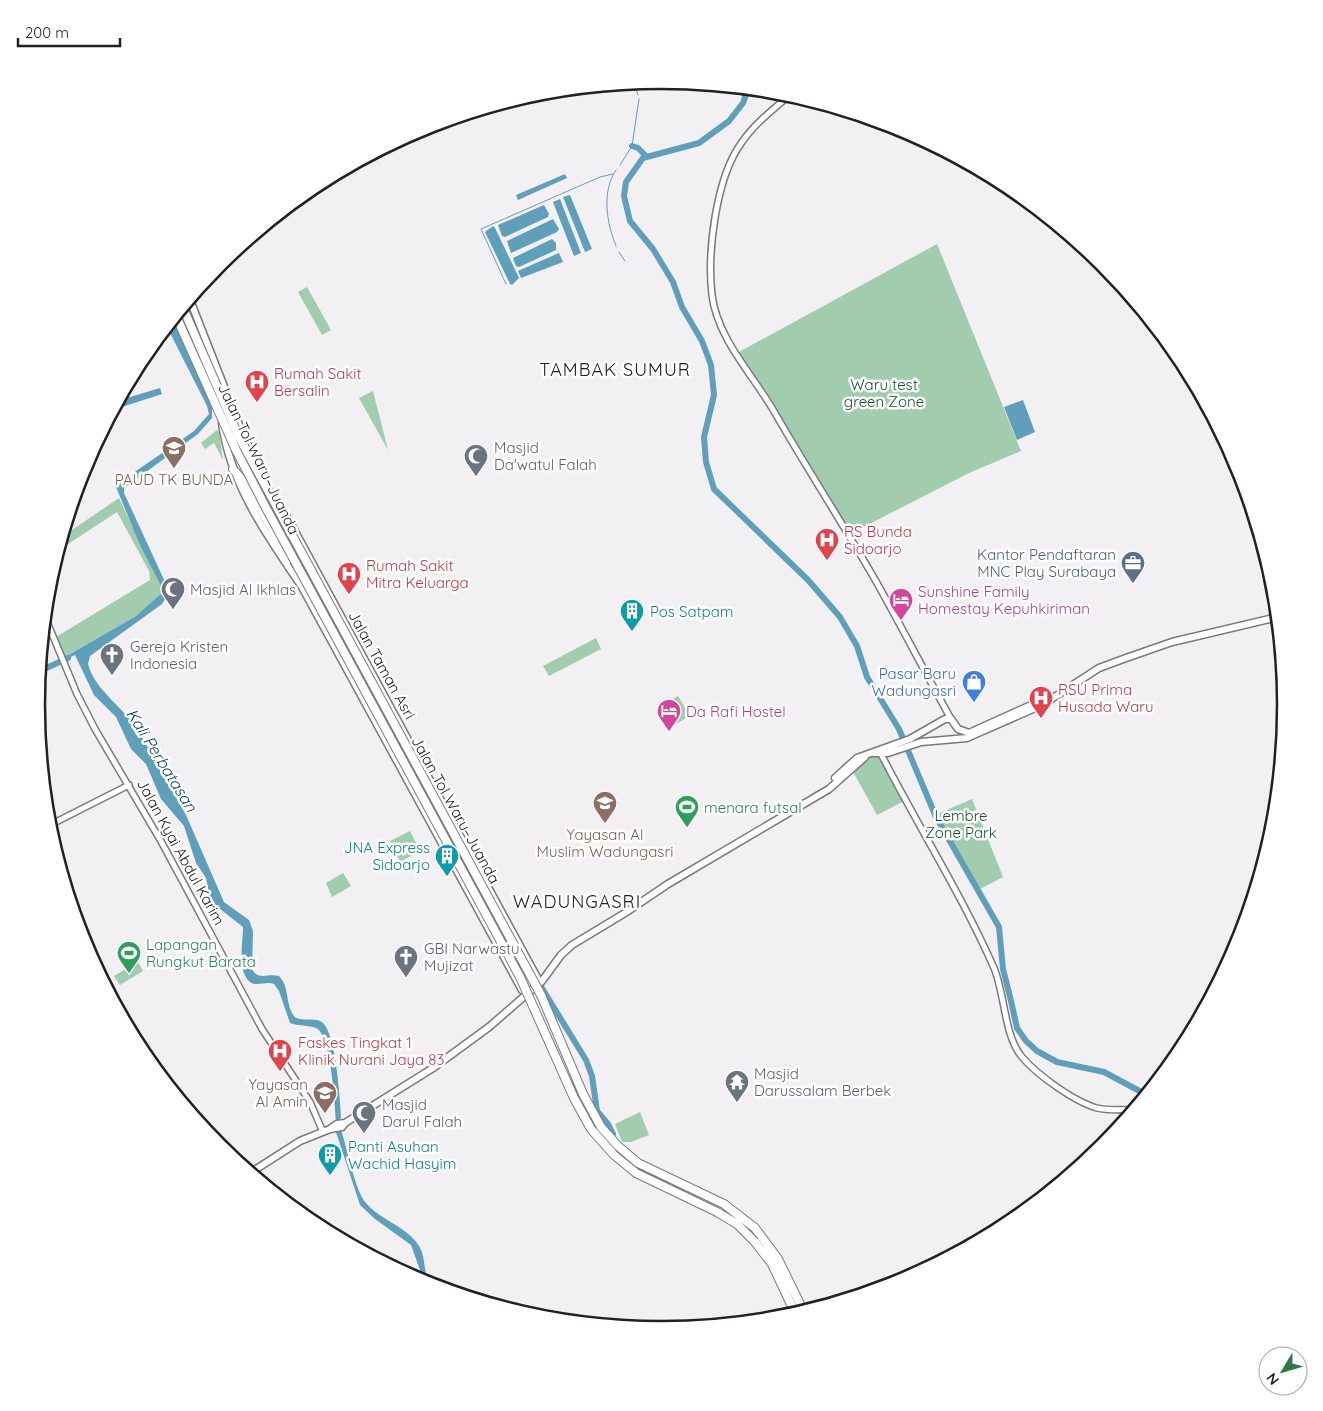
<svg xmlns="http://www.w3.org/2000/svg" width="1323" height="1411" font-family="Quicksand,sans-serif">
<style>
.green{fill:#a1ccad}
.water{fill:#609fb9}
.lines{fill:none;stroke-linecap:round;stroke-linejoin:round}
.stream{stroke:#609fb9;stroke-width:1}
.river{stroke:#609fb9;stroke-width:6}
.minor-casing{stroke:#7b797c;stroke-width:8}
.major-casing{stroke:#7b797c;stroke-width:9}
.highway-casing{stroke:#7b797c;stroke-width:10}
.minor{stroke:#fff;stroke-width:5}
.major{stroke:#fff;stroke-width:6}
.highway{stroke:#fff;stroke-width:8}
.highway-bridge-casing{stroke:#7b797c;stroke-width:10;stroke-linecap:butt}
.highway-bridge{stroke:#fff;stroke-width:8}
.labels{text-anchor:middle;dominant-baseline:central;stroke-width:5;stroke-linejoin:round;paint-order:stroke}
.health-label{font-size:15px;fill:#be3a42;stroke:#fff;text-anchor:start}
.park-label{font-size:15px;fill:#17522f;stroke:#fff}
.worship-label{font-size:15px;fill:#5b616d;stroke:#fff;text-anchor:start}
.street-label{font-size:15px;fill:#212022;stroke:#fff}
.education-label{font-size:15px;fill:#785e54;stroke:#fff}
.service-label{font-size:15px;fill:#4e5e75;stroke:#fff;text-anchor:end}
.hotel-label{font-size:15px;fill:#b23c85;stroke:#fff;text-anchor:start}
.culture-label{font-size:15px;fill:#0d838f;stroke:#fff;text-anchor:start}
.shop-label{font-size:15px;fill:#366cbe;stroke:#fff;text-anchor:end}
.leisure-label{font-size:15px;fill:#27864d;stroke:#fff;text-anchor:start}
.water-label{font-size:16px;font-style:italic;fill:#0d4557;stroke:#fff}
.quarter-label{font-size:18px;letter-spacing:1px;fill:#212022;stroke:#fff}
.rim{fill:none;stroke:#212022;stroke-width:2.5}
</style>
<rect width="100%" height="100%" fill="#f2f0f3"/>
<path class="green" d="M937,244L1021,451L969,473L848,535L737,353Z
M307,287L331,330L322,335L298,292Z
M373,391L388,450L359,398Z
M217,430L219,432L223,460L214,443L205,449L201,443Z
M119,498L160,584L161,595L136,616L63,658L56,637L150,580L149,571L117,512L59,550L63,536Z
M596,638L601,649L549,676L543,666Z
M678,696L690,716L674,725L662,705Z
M873,755H881L904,801L877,815L852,770L861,759Z
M972,799L1003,877L978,890L935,815Z
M410,831L420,851L400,862L390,841Z
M343,873L351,886L332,897L326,883Z
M138,962L143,971L120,985L114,976Z
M1178,1057L1153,1088L1146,1086C1152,1070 1163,1065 1178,1057Z
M640,1112L649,1135L631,1142H622L615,1124Z"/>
<path class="water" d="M565,174L567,178L518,200L516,195Z
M570,195L592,249L585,252L563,197Z
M560,199L581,253L574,256L553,202Z
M544,205L549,214L548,217L505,237L502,236L498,225Z
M553,219L559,229L557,232L511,253L507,241Z
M493,226L495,228L519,278L512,285L510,284L485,232Z
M552,239L556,243V250L519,267L516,266L513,258Z
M559,253L563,262L521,278L518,271L520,270Z
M173,319L212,408V418L198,434L124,488V493L166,584L167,596L162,604L90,656L88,664C95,691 125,708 139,732L186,815L224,902L249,920L253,931L252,969C258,981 268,973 279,976C290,987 285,1004 294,1016C300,1023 315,1016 323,1023C336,1035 340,1099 341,1118L336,1121C335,1105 331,1034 316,1028C308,1025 298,1026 290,1023L279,991L274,984C267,981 256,987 250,982C237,972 243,942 243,927L215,905L209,894L206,878L196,863L184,826L161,799L146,764L131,749L116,717L94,695L75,655L66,659L65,657L136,616L162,593L160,584L140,545L116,487L123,480L194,431L209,414L207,406L167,327Z
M160,388L162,394L122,407L120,400Z
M1023,400L1035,432L1017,440L1004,407Z
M341,1130C347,1147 355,1191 366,1203C380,1220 408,1227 419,1246C428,1261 420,1274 436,1287L426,1284L424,1281L411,1245L375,1219L360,1205L336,1132Z"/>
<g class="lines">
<path class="stream" d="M634,83L638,95
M620,165L632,146L639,99
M616,170C601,192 607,224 616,246
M619,252L625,261
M506,284L481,229L600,177L613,174"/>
<path class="river" d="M748,89L743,103L729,121L699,143L643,158L626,182L624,196L630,221L653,249L673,282L682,307L702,341L711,365L714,395L704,437L706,462L714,489L808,580L840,617L857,646L867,677L899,729L936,817L999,927L1003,969L1011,1001L1017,1028L1026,1041L1037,1051L1057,1062L1104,1072L1147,1095
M632,146L638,148L646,156
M40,671L68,658
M540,985L586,1060L592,1076L597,1111L608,1124L613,1134"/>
<defs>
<path id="minor" d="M791,94C774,109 755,123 742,142C716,177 707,252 712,295C717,337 751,373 772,408C806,467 843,524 877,583C902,628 926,674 951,719
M45,617L77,694L95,729L162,843L262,1029L310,1102L323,1132
M879,750C916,823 961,893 994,968C1005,994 1004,1036 1022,1057C1037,1075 1075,1102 1097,1108C1109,1111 1122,1109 1134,1110
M48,826L129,785"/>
<path id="major" d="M190,300L243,435L258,465
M222,423C230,484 268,537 302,587L522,990
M286,515L540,983
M874,753H888L921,742L967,738L1042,705L1099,668L1126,658L1172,642L1278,617
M835,778L857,758L910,739L945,719H951L958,729L969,733L1040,701L1047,700
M330,1129L342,1127L345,1123L433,1068L489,1027L542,981L561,955L572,945L625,913L668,884L829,789L865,757
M250,1173L300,1141L330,1129L337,1124L345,1123"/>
<path id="highway" d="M233,469L244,482L290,559
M755,1228L778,1259L804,1312
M755,1242L772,1264L796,1315"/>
</defs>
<use href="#minor" class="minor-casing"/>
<use href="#major" class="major-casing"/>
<use href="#highway" class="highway-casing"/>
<use href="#minor" class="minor"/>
<use href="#major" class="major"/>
<use href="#highway" class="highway"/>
<defs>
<path id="highway-bridge" d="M183,308L239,437L541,995L583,1094L601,1127L618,1146L638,1163L724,1204L755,1228
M176,316L236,450L266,508L520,977L574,1098L591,1129L614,1155L636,1173L717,1212L737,1224L755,1242"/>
</defs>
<use href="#highway-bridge" class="highway-bridge-casing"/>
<use href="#highway-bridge" class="highway-bridge"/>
</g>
<defs>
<symbol id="hospital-pin" viewBox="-11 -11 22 30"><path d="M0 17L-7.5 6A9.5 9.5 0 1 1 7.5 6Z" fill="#e0444e" stroke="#fff"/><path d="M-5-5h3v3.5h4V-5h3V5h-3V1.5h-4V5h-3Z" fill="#fff"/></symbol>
<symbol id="school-pin" viewBox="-11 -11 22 30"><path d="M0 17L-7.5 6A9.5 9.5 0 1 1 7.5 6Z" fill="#8d6e63" stroke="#fff"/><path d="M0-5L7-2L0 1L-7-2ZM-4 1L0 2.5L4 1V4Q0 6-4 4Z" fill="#fff"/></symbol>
<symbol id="mosque-pin" viewBox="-11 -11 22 30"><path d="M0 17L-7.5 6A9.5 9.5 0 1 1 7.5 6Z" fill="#6b7280" stroke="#fff"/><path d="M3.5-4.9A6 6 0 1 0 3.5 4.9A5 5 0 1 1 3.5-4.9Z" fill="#fff"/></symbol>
<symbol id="office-pin" viewBox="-11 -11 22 30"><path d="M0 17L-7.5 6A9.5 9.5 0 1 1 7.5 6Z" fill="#5c6f8a" stroke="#fff"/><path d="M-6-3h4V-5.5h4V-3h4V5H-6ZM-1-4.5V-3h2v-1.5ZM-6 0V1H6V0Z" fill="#fff"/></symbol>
<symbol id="hotel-pin" viewBox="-11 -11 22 30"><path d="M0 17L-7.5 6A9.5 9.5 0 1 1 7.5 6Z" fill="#d1479c" stroke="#fff"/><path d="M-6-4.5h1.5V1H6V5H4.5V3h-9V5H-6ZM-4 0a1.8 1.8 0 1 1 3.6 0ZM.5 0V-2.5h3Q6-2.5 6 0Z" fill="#fff"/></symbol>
<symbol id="building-pin" viewBox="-11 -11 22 30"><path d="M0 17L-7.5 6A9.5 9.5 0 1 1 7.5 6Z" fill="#0f9aa8" stroke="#fff"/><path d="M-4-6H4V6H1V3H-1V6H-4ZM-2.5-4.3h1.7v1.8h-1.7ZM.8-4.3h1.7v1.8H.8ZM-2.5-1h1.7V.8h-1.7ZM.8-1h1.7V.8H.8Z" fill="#fff"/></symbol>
<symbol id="church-pin" viewBox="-11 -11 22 30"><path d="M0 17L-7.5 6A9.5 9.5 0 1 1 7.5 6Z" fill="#6b7280" stroke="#fff"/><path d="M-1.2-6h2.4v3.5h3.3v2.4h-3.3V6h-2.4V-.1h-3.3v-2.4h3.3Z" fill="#fff"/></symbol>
<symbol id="shop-pin" viewBox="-11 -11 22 30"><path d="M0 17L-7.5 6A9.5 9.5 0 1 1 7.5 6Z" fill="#3f7fe0" stroke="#fff"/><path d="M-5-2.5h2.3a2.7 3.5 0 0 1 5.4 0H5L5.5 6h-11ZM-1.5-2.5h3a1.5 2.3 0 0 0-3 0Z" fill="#fff"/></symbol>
<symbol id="stadium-pin" viewBox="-11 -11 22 30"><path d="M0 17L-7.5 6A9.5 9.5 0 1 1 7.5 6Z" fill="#2e9e5b" stroke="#fff"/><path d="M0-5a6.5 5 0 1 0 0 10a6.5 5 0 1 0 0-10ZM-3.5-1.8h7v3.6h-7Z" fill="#fff"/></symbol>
<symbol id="temple-pin" viewBox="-11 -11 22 30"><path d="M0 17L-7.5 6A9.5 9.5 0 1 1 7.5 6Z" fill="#6b7280" stroke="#fff"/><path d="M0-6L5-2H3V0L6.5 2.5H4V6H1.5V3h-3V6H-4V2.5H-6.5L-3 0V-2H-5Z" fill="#fff"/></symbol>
</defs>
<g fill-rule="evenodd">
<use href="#hospital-pin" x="243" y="368" width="28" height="38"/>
<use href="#school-pin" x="160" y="434" width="28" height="38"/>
<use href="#mosque-pin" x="462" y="442" width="28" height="38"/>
<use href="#hospital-pin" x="813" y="526" width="28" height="38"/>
<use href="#office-pin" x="1119" y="549" width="28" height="38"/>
<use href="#hospital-pin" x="335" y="560" width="28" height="38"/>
<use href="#mosque-pin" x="159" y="575" width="28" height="38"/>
<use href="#hotel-pin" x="887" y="586" width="28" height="38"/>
<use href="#building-pin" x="618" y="597" width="28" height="38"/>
<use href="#church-pin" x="98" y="641" width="28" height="38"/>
<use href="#shop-pin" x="960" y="668" width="28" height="38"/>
<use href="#hospital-pin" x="1027" y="684" width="28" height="38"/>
<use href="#hotel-pin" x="655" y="697" width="28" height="38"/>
<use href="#school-pin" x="591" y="789" width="28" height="38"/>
<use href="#stadium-pin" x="673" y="793" width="28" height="38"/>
<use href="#building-pin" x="433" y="842" width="28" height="38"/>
<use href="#stadium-pin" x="115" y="939" width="28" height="38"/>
<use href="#church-pin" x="392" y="943" width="28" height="38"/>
<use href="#hospital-pin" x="266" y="1037" width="28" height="38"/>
<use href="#temple-pin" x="723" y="1068" width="28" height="38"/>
<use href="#school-pin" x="311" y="1079" width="28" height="38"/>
<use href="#mosque-pin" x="350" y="1099" width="28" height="38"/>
<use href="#building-pin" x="316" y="1141" width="28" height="38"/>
</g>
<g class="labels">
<g class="health-label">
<text x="274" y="373">Rumah Sakit<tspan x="274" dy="17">Bersalin</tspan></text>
<text x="844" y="531">RS Bunda<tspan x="844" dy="17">Sidoarjo</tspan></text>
<text x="366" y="565">Rumah Sakit<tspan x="366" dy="17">Mitra Keluarga</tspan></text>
<text x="1058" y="689">RSU Prima<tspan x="1058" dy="17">Husada Waru</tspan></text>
<text x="298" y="1042">Faskes Tingkat 1<tspan x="298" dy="17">Klinik Nurani Jaya 83</tspan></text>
</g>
<g class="park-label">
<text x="884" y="384">Waru test<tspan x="884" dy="17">green Zone</tspan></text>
<text x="961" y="815">Lembre<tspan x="961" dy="17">Zone Park</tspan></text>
</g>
<g class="worship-label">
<text x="494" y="447">Masjid<tspan x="494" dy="17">Da'watul Falah</tspan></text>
<text x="190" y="589">Masjid Al Ikhlas</text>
<text x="130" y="646">Gereja Kristen<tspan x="130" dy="17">Indonesia</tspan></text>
<text x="424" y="948">GBI Narwastu<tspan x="424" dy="17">Mujizat</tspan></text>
<text x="754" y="1073">Masjid<tspan x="754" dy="17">Darussalam Berbek</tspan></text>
<text x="382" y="1104">Masjid<tspan x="382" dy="17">Darul Falah</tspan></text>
</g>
<g class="street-label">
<text transform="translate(259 459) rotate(64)">Jalan Tol Waru–Juanda</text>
<text transform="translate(382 665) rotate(61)">Jalan Taman Asri</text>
<text transform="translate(456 810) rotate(61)">Jalan Tol Waru–Juanda</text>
<text transform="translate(181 852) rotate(61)">Jalan Kyai Abdul Karim</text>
</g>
<g class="education-label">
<text x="174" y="479">PAUD TK BUNDA</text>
<text x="605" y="834">Yayasan Al<tspan x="605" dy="17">Muslim Wadungasri</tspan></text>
<text x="308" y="1084" text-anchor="end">Yayasan<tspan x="308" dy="17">Al Amin</tspan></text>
</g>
<g class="service-label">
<text x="1116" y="554">Kantor Pendaftaran<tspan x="1116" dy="17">MNC Play Surabaya</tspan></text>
</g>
<g class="hotel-label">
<text x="918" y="591">Sunshine Family<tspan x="918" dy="17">Homestay Kepuhkiriman</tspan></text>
<text x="686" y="711">Da Rafi Hostel</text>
</g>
<g class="culture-label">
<text x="650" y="611">Pos Satpam</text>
<text x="430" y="847" text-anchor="end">JNA Express<tspan x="430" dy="17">Sidoarjo</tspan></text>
<text x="348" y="1146">Panti Asuhan<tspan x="348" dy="17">Wachid Hasyim</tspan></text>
</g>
<g class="shop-label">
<text x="956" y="673">Pasar Baru<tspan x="956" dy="17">Wadungasri</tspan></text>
</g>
<g class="leisure-label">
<text x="704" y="807">menara futsal</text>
<text x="146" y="944">Lapangan<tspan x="146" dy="17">Rungkut Barata</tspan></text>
</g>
<g class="water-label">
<text transform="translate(162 760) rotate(58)">Kali Perbatasan</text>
</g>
<g class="quarter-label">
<text x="615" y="369">TAMBAK SUMUR</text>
<text x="577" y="901">WADUNGASRI</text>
</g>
</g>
<path d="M0 0H1323V1411H0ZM45 705a616 616 0 1 1 1232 0a616 616 0 1 1-1232 0Z" fill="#fff" fill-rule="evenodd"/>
<path class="rim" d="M45 705a616 616 0 1 1 1232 0a616 616 0 1 1-1232 0Z"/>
<g transform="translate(1283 1371) rotate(232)"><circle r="24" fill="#ffffff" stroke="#a6a6a7"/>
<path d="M0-4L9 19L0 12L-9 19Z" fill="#2f7946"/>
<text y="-8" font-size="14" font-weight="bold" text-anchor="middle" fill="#212022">N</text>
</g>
<path d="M18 38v8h102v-8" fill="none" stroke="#212022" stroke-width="2.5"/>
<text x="25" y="38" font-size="15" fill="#212022" stroke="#ffffff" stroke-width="4" paint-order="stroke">200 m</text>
</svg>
